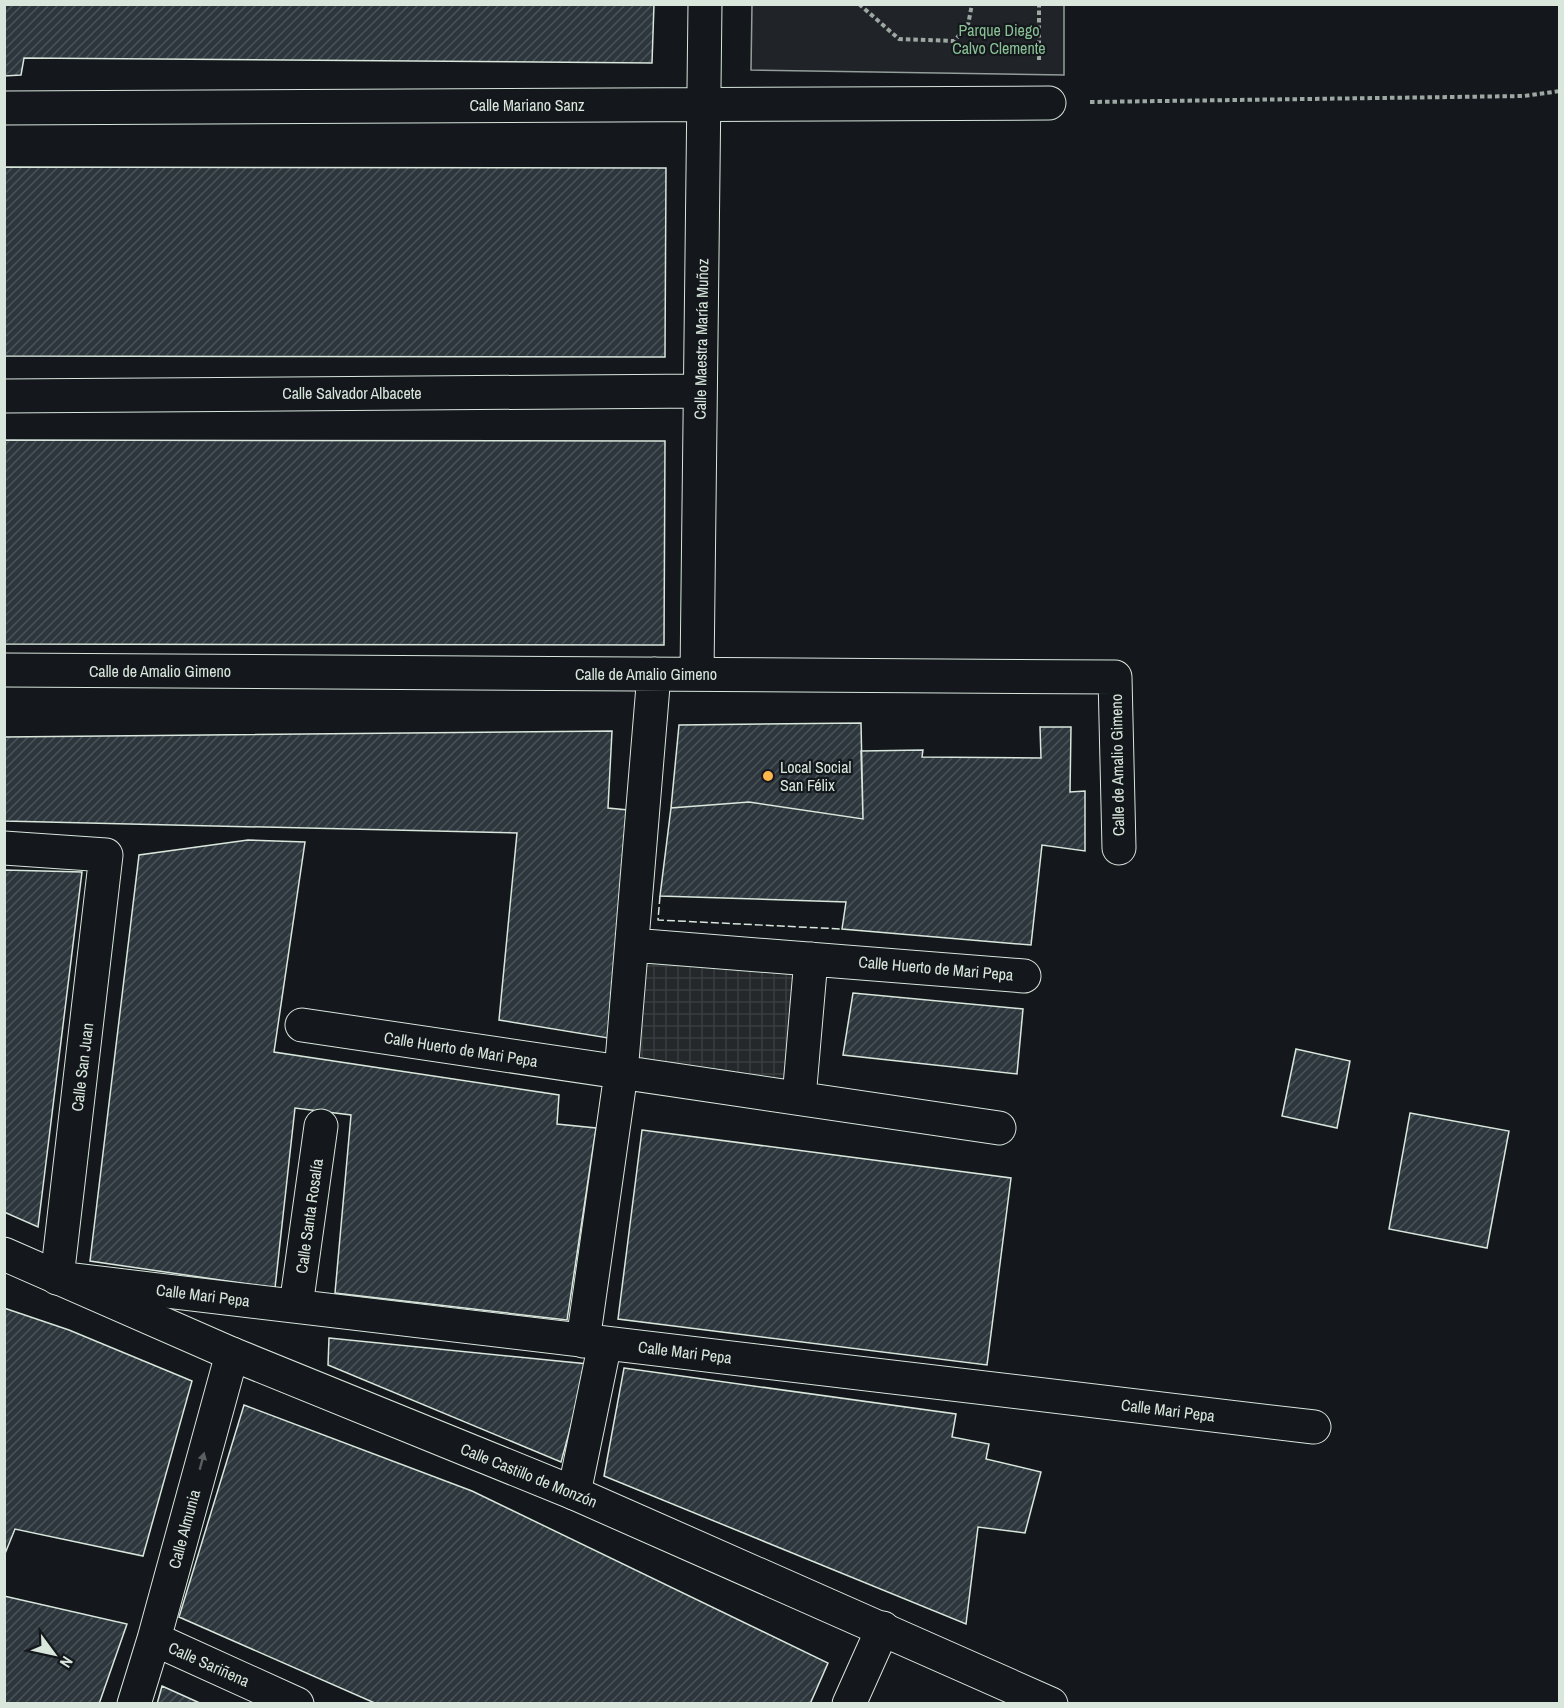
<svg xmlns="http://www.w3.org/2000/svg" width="1564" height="1708" font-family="'Archivo Narrow',sans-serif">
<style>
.park{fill:#202428;stroke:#939e99;stroke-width:1.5}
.plaza{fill:url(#plaza-grid);stroke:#939e99;stroke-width:1.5}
.building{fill:url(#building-hatch);stroke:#d8e6dc;stroke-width:1.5}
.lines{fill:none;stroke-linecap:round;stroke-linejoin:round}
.street-casing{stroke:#d8e6dc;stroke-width:35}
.secondary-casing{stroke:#d8e6dc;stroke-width:35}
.path{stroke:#9da8a2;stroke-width:4;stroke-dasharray:4.5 3;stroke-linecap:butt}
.street{stroke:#14181c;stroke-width:33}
.secondary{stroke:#14181c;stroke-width:33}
.fence{stroke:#d8e6dc;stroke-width:1.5;stroke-dasharray:8 3;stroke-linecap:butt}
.oneway{fill:#59605f}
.poi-dot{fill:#ffb74d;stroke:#14181c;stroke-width:2}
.labels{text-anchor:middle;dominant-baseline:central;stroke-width:4.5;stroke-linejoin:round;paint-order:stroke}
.park-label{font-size:16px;fill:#8ac095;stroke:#14181c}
.street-label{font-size:16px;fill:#d8e6dc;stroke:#14181c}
.poi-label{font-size:16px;fill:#d8e6dc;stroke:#14181c;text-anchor:start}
</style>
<defs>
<pattern id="plaza-grid" width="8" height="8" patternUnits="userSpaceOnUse" patternTransform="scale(1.5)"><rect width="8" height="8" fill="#24282b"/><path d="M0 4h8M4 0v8" fill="none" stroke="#393d3f"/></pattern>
<pattern id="building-hatch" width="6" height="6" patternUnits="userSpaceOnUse" patternTransform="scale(1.5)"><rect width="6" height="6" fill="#2c363c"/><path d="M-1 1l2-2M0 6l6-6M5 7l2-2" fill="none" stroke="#4a5358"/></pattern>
</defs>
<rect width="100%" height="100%" fill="#14181c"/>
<path class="park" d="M752,5H1064V75L751,70Z"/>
<path class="plaza" d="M632,945L811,959L799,1098L621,1073Z"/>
<path class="building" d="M4,4H654L652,63L24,58L21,75L4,76Z
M4,167L666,168L665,357L4,356Z
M4,440L665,441L664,645L4,644Z
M861,723L863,819L749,802L671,808L679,725Z
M1040,727H1071L1070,792L1085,791V851L1042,845L1031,945L842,929L846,902L660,896L671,808L749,802L863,819L861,751L923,750L922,757L1041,758Z
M612,731L608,808L628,810L608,1038L499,1020L517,833L4,821V737Z
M248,840L305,842L274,1052L559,1095L557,1124L596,1128L567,1320L335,1293L351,1115L295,1108L275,1288L90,1261L139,855Z
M4,870L82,872L38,1227L4,1212Z
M853,993L1023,1009L1017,1074L843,1055Z
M1296,1049L1350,1061L1337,1128L1282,1116Z
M1410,1113L1509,1131L1487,1248L1389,1229Z
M642,1130L1011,1178L987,1365L618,1319Z
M4,1308L69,1330L192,1381L143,1556L15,1529L4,1556Z
M329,1338L588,1364L561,1462L328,1365Z
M624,1368L956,1414L952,1437L989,1444L986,1459L1041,1472L1025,1533L978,1527L966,1624L604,1476Z
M244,1405L472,1491L828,1663L810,1704H377L179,1617Z
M4,1596L127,1624L99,1704H4Z
M162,1686L202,1704H157Z"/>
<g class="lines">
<defs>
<path id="street" d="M4,108L1049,103
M4,396L700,391
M4,670L1115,677L1119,848
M697,674L705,4
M4,848L106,855L57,1278L1314,1427
M632,945L1024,976
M302,1025L999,1128
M799,1098L811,959
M296,1306L321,1126
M583,1341L621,1073L654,674
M574,1493L605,1343
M154,1639L297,1704
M134,1704L154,1639L232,1354
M849,1704L883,1628"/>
<path id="secondary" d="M4,1254L232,1354L574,1493L1051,1704"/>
</defs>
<use href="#street" class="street-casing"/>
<use href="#secondary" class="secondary-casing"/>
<path class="path" d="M859,4L899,39L954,41L968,25L972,4
M1039,60V4
M1090,102L1524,96L1560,91"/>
<use href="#street" class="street"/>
<use href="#secondary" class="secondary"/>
<path class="fence" d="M660,896L658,920L842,929"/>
</g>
<defs><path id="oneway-solid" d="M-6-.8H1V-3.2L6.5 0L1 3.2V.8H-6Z" transform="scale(1.5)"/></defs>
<use class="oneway" href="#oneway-solid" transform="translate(202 1461) rotate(-75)"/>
<circle class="poi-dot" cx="768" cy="776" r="6"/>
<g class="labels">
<g class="park-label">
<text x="999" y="30">Parque Diego<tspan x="999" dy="18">Calvo Clemente</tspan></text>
</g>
<g class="street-label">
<text x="527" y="105">Calle Mariano Sanz</text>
<text transform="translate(701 339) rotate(-89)">Calle Maestra María Muñoz</text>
<text x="352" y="393">Calle Salvador Albacete</text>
<text x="160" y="671">Calle de Amalio Gimeno</text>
<text x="646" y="674">Calle de Amalio Gimeno</text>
<text transform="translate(1117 765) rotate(-91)">Calle de Amalio Gimeno</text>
<text transform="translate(936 968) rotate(5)">Calle Huerto de Mari Pepa</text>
<text transform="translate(461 1049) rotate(9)">Calle Huerto de Mari Pepa</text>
<text transform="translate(82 1067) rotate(-83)">Calle San Juan</text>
<text transform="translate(309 1216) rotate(-82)">Calle Santa Rosalía</text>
<text transform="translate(203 1295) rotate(7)">Calle Mari Pepa</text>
<text transform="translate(685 1352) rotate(7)">Calle Mari Pepa</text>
<text transform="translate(1168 1410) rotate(7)">Calle Mari Pepa</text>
<text transform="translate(529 1475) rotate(22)">Calle Castillo de Monzón</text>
<text transform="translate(184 1529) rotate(-75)">Calle Almunia</text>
<text transform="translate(209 1664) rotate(24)">Calle Sariñena</text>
</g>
<g class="poi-label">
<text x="780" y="767">Local Social<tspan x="780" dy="18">San Félix</tspan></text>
</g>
</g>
<rect width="1564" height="1708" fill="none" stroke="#d8e6dc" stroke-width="12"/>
<g transform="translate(54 1654) rotate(123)" stroke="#14181c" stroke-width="4.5" paint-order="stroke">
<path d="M0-4.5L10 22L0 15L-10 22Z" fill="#d8e6dc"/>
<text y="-9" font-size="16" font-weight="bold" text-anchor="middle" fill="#d8e6dc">N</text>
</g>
</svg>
